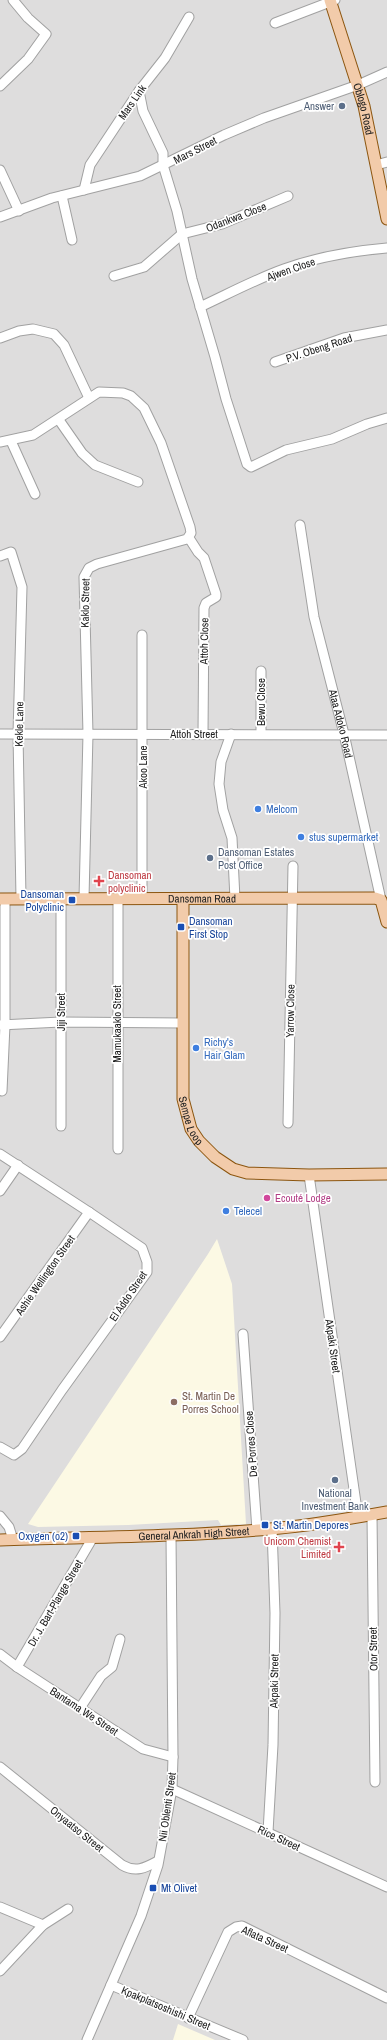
<svg xmlns="http://www.w3.org/2000/svg" width="387" height="2040" font-family="'Archivo Narrow',sans-serif">
<style>
.residential{fill:#dedddd}
.education{fill:#fcf9e4}
.lines{fill:none;stroke-linecap:round;stroke-linejoin:round}
.minor-casing{stroke:#a1a1a1;stroke-width:11}
.major-casing{stroke:#8c5610;stroke-width:13}
.minor{stroke:#fff;stroke-width:9}
.major{stroke:#f2cbaa;stroke-width:11}
.service-dot{fill:#5c6f8a;stroke:#fff;stroke-width:1.5}
.shop-dot{fill:#3f7fe0;stroke:#fff;stroke-width:1.5}
.health-dot{fill:#e0444e;stroke:#fff;stroke-width:1.5}
.transit-dot{fill:#1a4fb4;stroke:#fff;stroke-width:1.5}
.hotel-dot{fill:#d1479c;stroke:#fff;stroke-width:1.5}
.education-dot{fill:#8d6e63;stroke:#fff;stroke-width:1.5}
.labels{text-anchor:middle;dominant-baseline:central;stroke-width:3.5;stroke-linejoin:round;paint-order:stroke}
.street-label{font-size:11px;fill:#202020;stroke:#fff}
.service-label{font-size:11px;fill:#4e5e75;stroke:#fff;text-anchor:end}
.shop-label{font-size:11px;fill:#366cbe;stroke:#fff;text-anchor:start}
.health-label{font-size:11px;fill:#be3a42;stroke:#fff;text-anchor:start}
.transit-label{font-size:11px;fill:#164399;stroke:#fff;text-anchor:start}
.hotel-label{font-size:11px;fill:#b23c85;stroke:#fff;text-anchor:start}
.education-label{font-size:11px;fill:#785e54;stroke:#fff;text-anchor:start}
</style>
<rect width="100%" height="100%" fill="#efece7"/>
<path class="residential" d="M0,0H387V2040H0Z"/>
<path class="education" d="M217,1239L232,1284L246,1524L221,1525L218,1520L128,1525L38,1527L28,1524L208,1254Z
M178,2024L215,2040H173Z"/>
<g class="lines">
<defs>
<g id="minor">
<path d="M275,23L335,0"/>
<path d="M0,86L28,59L46,34L28,18L13,0"/>
<path d="M139,91L143,111L163,153V165L177,211L192,279L215,357L226,399L247,464L251,467L286,450L332,439L367,424L387,418"/>
<path d="M376,165L387,162"/>
<path d="M0,170L19,211"/>
<path d="M84,190L90,165L139,91L165,58L189,17"/>
<path d="M62,196L72,240"/>
<path d="M0,217L52,198L140,176L224,135L264,118L358,85L387,72"/>
<path d="M114,276L144,267L182,234L222,224L288,196"/>
<path d="M200,307C228,294 256,279 284,269C317,257 353,251 387,248"/>
<path d="M0,338L19,331L33,329L54,334L64,345L89,398"/>
<path d="M275,362L344,338L387,330"/>
<path d="M59,420L82,453L95,465L138,482"/>
<path d="M11,441L35,494"/>
<path d="M0,442L33,435L99,392L123,393L131,396L144,408L161,443L190,527L191,533L187,539L97,564L89,568L84,577L88,734L84,898"/>
<path id="s1" d="M300,525L314,617L344,734L381,900"/>
<path d="M189,538L198,552L204,558L216,594V597L206,603L204,608L203,734"/>
<path d="M0,556L11,552L22,587L18,734L21,898"/>
<path d="M261,671V734"/>
<path d="M0,734L387,735"/>
<path d="M231,734L221,762L219,784L223,810L232,838L235,899"/>
<path d="M118,898V1149"/>
<path d="M142,898V635"/>
<path d="M0,1025L61,1022L182,1023"/>
<path d="M2,1091L5,1025V899"/>
<path d="M288,1123L293,866"/>
<path d="M61,1126V898"/>
<path d="M0,1154L89,1212L142,1248L147,1262V1272L62,1390L22,1449L14,1455L0,1447"/>
<path d="M309,1175L358,1517"/>
<path d="M0,1191L18,1165"/>
<path d="M243,1334L257,1530"/>
<path d="M0,1337L89,1212"/>
<path d="M372,1515L375,1782"/>
<path d="M0,1516L9,1527L13,1540"/>
<path d="M0,1654L17,1667L143,1749L173,1757"/>
<path d="M17,1667L92,1539"/>
<path d="M80,1708L101,1676L112,1667L120,1639"/>
<path d="M0,1767L122,1865C136,1873 145,1868 158,1861"/>
<path d="M172,1789L387,1887"/>
<path d="M268,1832L273,1745L275,1613L272,1529"/>
<path d="M0,1907L43,1925"/>
<path d="M0,1971L43,1925L68,1909"/>
<path d="M111,1985L243,2040"/>
<path d="M188,2018L228,1932L236,1927L242,1926L387,1998"/>
<path d="M87,2040L141,1916L158,1865L172,1789L173,1757L171,1536"/>
</g>
<g id="major">
<path id="s2" d="M330,0L364,106L387,219"/>
<path id="s3" d="M0,899L375,898L381,900L387,922"/>
<path id="s4" d="M183,900V1099L191,1129L199,1141L215,1157L233,1169L247,1173L309,1175L387,1174"/>
<path id="s5" d="M0,1540C90,1537 180,1537 270,1529C309,1526 348,1519 387,1512"/>
</g>
</defs>
<use href="#minor" class="minor-casing"/>
<use href="#major" class="major-casing"/>
<use href="#minor" class="minor"/>
<use href="#major" class="major"/>
</g>
<g class="service-dot">
<circle cx="342" cy="106" r="4"/>
<circle cx="210" cy="858" r="4"/>
<circle cx="335" cy="1480" r="4"/>
</g>
<g class="shop-dot">
<circle cx="258" cy="809" r="4"/>
<circle cx="301" cy="837" r="4"/>
<circle cx="196" cy="1048" r="4"/>
<circle cx="226" cy="1211" r="4"/>
</g>
<g class="health-dot">
<path d="M97 875h4v4h4v4h-4v4h-4v-4h-4v-4h4z"/>
<path d="M337 1541h4v4h4v4h-4v4h-4v-4h-4v-4h4z"/>
</g>
<g class="transit-dot">
<rect x="68" y="896" width="8" height="8" rx="2"/>
<rect x="177" y="923" width="8" height="8" rx="2"/>
<rect x="261" y="1521" width="8" height="8" rx="2"/>
<rect x="72" y="1532" width="8" height="8" rx="2"/>
<rect x="149" y="1884" width="8" height="8" rx="2"/>
</g>
<circle class="hotel-dot" cx="267" cy="1198" r="4"/>
<circle class="education-dot" cx="174" cy="1402" r="4"/>
<g class="labels">
<g class="street-label">
<text transform="translate(132 102) rotate(-55)">Mars Link</text>
<text stroke="none"><textPath href="#s2" startOffset="114">Oblogo Road</textPath></text>
<text transform="translate(195 150) rotate(-27)">Mars Street</text>
<text transform="translate(236 217) rotate(-21)">Odankwa Close</text>
<text transform="translate(291 269) rotate(-19)">Ajwen Close</text>
<text transform="translate(319 348) rotate(-18)">P.V. Obeng Road</text>
<text transform="translate(85 603) rotate(-89)">Kaklo Street</text>
<text transform="translate(204 641) rotate(-89)">Attoh Close</text>
<text transform="translate(261 702) rotate(-90)">Bewu Close</text>
<text transform="translate(19 724) rotate(-89)">Kekle Lane</text>
<text stroke="none"><textPath href="#s1" startOffset="203">Ataa Adoko Road</textPath></text>
<text x="194" y="734">Attoh Street</text>
<text transform="translate(143 767) rotate(-90)">Akoo Lane</text>
<text stroke="none"><textPath href="#s3" startOffset="202">Dansoman Road</textPath></text>
<text transform="translate(290 1011) rotate(-89)">Yarrow Close</text>
<text transform="translate(61 1012) rotate(-90)">Jiji Street</text>
<text transform="translate(117 1024) rotate(-90)">Mamukaaklo Street</text>
<text stroke="none"><textPath href="#s4" startOffset="222">Sempe Loop</textPath></text>
<text transform="translate(45 1275) rotate(-55)">Ashie Wellington Street</text>
<text transform="translate(128 1296) rotate(-56)">El Addo Street</text>
<text transform="translate(333 1346) rotate(82)">Akpaki Street</text>
<text transform="translate(251 1444) rotate(-94)">De Porres Close</text>
<text stroke="none"><textPath href="#s5" startOffset="194">General Ankrah High Street</textPath></text>
<text transform="translate(55 1603) rotate(-60)">Dr. J. Bart-Plange Street</text>
<text transform="translate(373 1649) rotate(-91)">Otor Street</text>
<text transform="translate(274 1681) rotate(-89)">Akpaki Street</text>
<text transform="translate(84 1711) rotate(33)">Bantama We Street</text>
<text transform="translate(167 1807) rotate(-82)">Nii Oblenti Street</text>
<text transform="translate(77 1829) rotate(39)">Onyaatso Street</text>
<text transform="translate(279 1838) rotate(25)">Rice Street</text>
<text transform="translate(265 1939) rotate(24)">Aflata Street</text>
<text transform="translate(166 2008) rotate(23)">Kpakplatsoshishi Street</text>
</g>
<g class="service-label">
<text x="334" y="106">Answer</text>
<text x="218" y="852" text-anchor="start">Dansoman Estates<tspan x="218" dy="13">Post Office</tspan></text>
<text x="335" y="1493" text-anchor="middle">National<tspan x="335" dy="13">Investment Bank</tspan></text>
</g>
<g class="shop-label">
<text x="266" y="809">Melcom</text>
<text x="309" y="837">stus supermarket</text>
<text x="204" y="1042">Richy's<tspan x="204" dy="13">Hair Glam</tspan></text>
<text x="234" y="1211">Telecel</text>
</g>
<g class="health-label">
<text x="108" y="875">Dansoman<tspan x="108" dy="13">polyclinic</tspan></text>
<text x="331" y="1541" text-anchor="end">Unicom Chemist<tspan x="331" dy="13">Limited</tspan></text>
</g>
<g class="transit-label">
<text x="64" y="894" text-anchor="end">Dansoman<tspan x="64" dy="13">Polyclinic</tspan></text>
<text x="189" y="921">Dansoman<tspan x="189" dy="13">First Stop</tspan></text>
<text x="273" y="1525">St. Martin Depores</text>
<text x="68" y="1536" text-anchor="end">Oxygen (o2)</text>
<text x="161" y="1888">Mt Olivet</text>
</g>
<g class="hotel-label">
<text x="275" y="1198">Ecouté Lodge</text>
</g>
<g class="education-label">
<text x="182" y="1396">St. Martin De<tspan x="182" dy="13">Porres School</tspan></text>
</g>
</g>
</svg>
